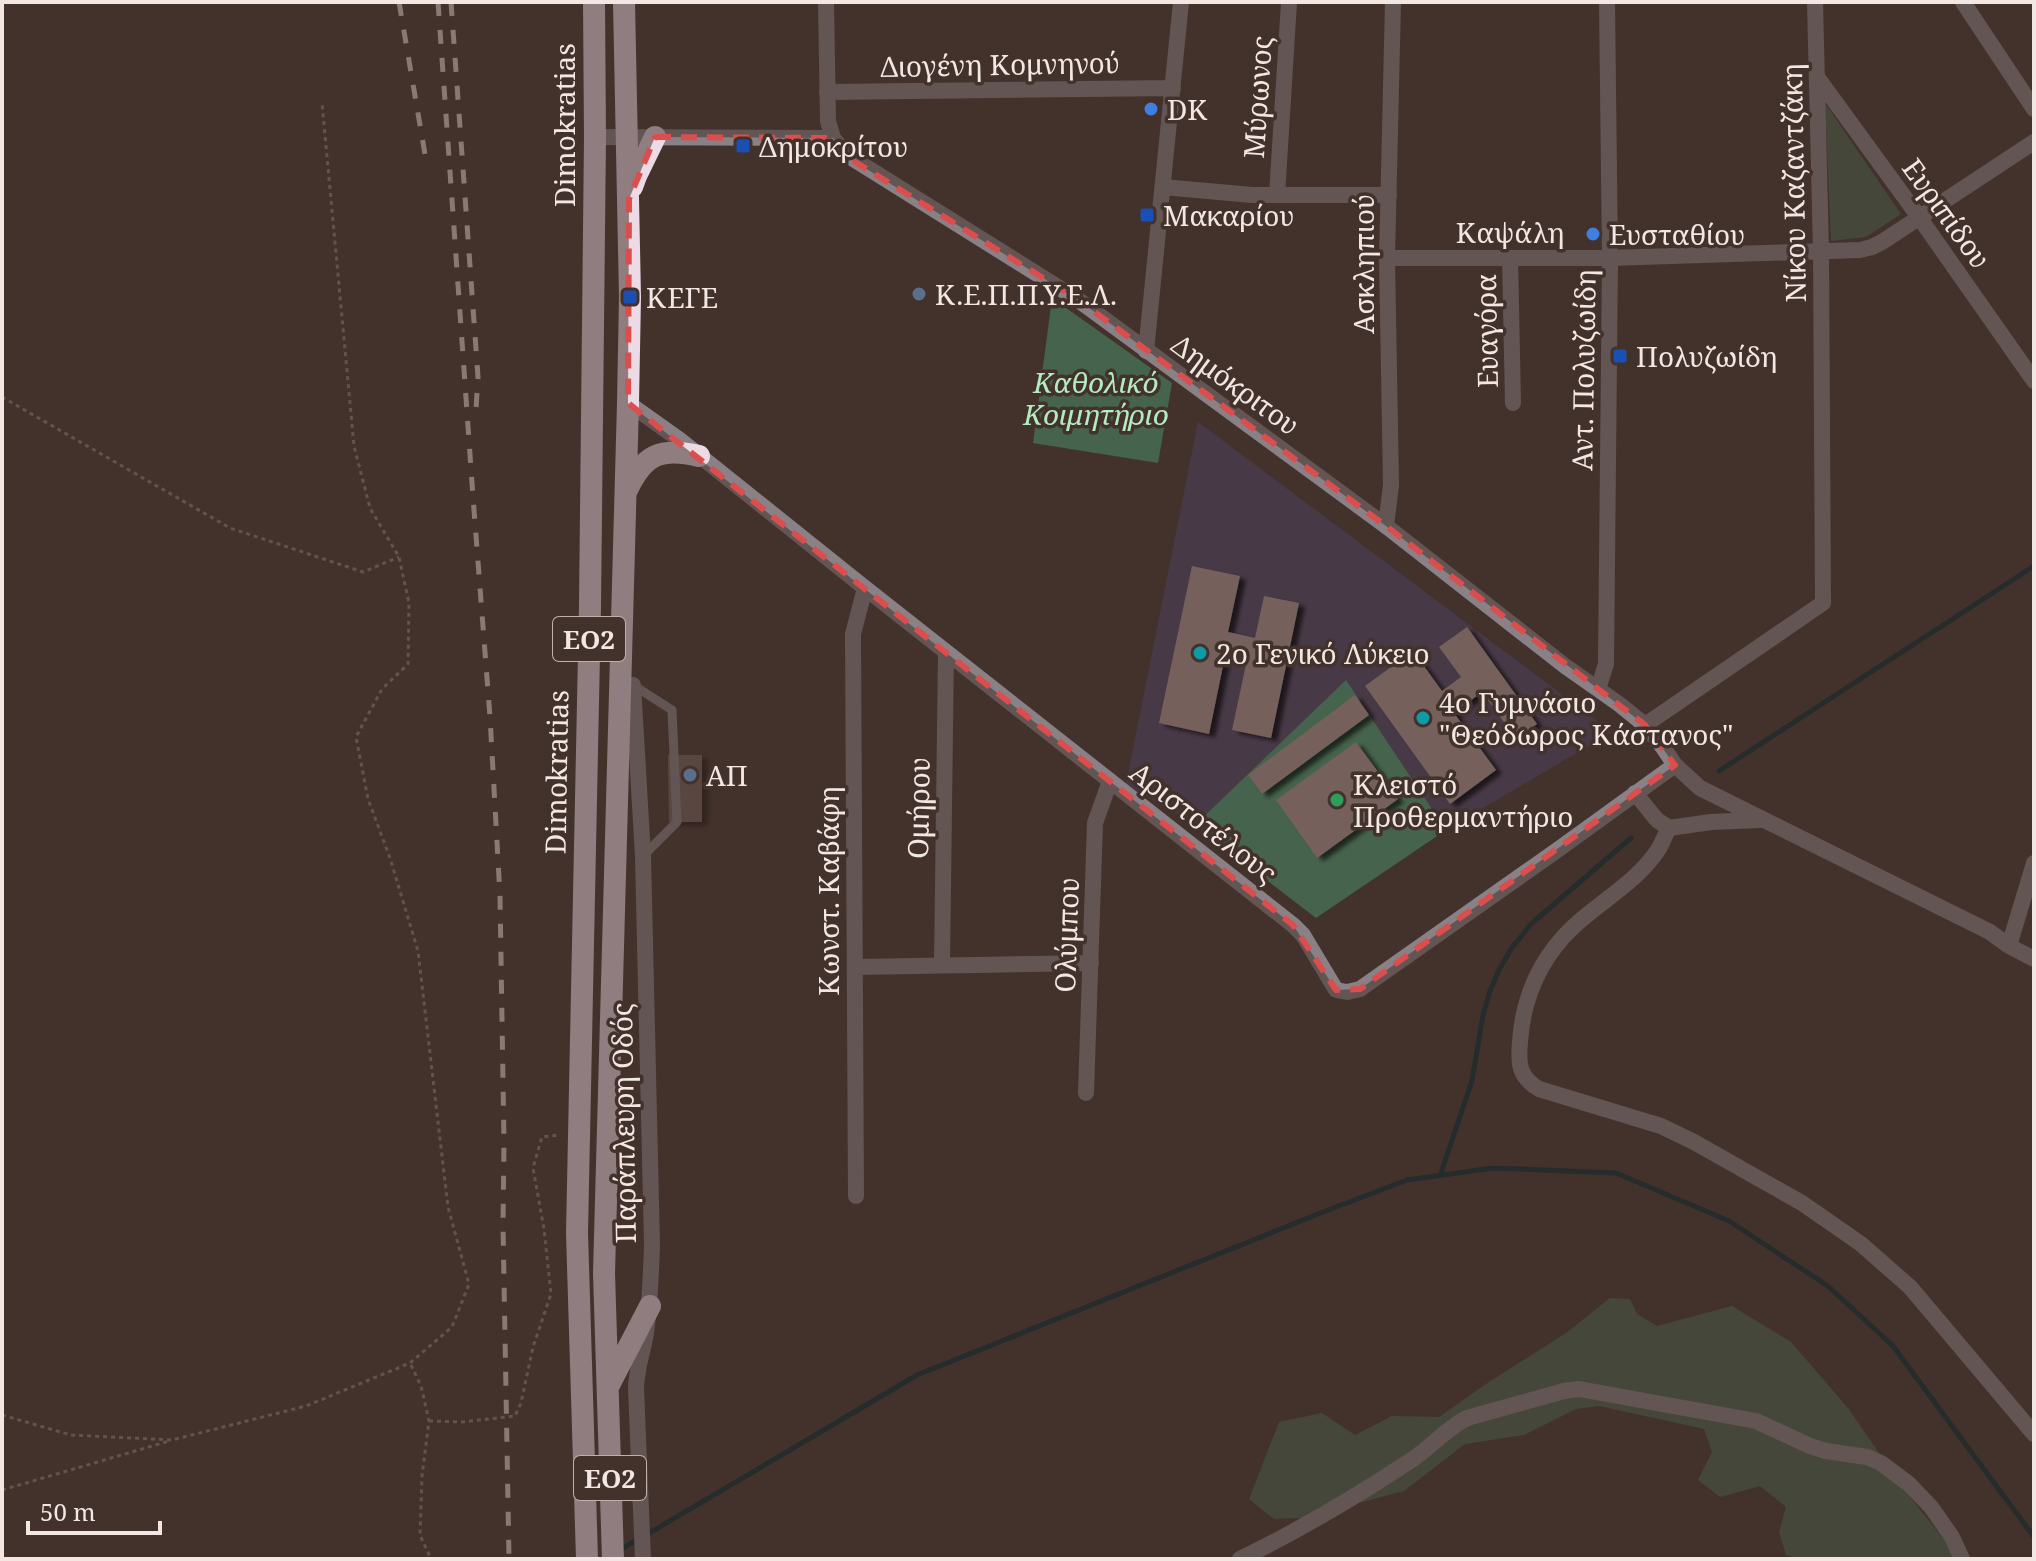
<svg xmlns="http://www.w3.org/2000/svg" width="2036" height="1561" font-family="'Noto Serif',serif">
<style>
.education{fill:#483946}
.green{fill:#46634d}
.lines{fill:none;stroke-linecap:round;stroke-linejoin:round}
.stream{stroke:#01262c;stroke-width:5}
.building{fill:#74615b;filter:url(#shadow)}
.path{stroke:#8b7d77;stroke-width:3;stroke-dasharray:4 4;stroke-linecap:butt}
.service{stroke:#898186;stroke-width:9}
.minor{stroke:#898186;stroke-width:16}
.tertiary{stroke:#898186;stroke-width:16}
.trunk{stroke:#ecdae5;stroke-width:22}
.rail{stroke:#dbd0cb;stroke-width:5;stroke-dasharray:14 14;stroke-linecap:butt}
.marked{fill:none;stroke:#dc4e4d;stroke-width:6;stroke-dasharray:16 10;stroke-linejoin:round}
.shop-dot{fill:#3f7fe0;stroke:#43322c;stroke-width:3}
.transit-dot{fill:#1a4fb4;stroke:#43322c;stroke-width:3}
.service-dot{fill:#5c6f8a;stroke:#43322c;stroke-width:3}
.culture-dot{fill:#0f9aa8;stroke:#43322c;stroke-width:3}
.leisure-dot{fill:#2e9e5b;stroke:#43322c;stroke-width:3}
.labels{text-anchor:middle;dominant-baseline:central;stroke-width:7;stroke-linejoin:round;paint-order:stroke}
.shield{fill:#43322c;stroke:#beb1ac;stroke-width:2}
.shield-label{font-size:26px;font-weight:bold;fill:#f2e7e3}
.street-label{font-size:28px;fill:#f2e7e3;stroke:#43322c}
.poi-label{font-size:28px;fill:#f2e7e3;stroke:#43322c;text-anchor:start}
.park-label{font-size:28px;font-style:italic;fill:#b4ecc2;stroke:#43322c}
</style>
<defs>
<filter id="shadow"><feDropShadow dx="6" dy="3.5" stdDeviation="2" flood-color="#0009"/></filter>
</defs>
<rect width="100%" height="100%" fill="#43322c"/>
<path class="education" d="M1198,422L1612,732L1446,830L1346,681L1195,825L1126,784Z"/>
<path class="green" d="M1825,103L1901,214L1866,237L1831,241Z
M1052,298L1172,383L1158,463L1033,443Z
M1346,680L1446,830L1316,918L1195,825Z
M1610,1298L1630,1299L1637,1314L1657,1326L1732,1306L1791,1342L1848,1408L1906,1492L1946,1542L1956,1559H1799L1786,1555L1779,1532L1786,1507L1760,1486L1720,1497L1698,1480L1712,1452L1704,1429L1599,1406L1576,1409L1524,1435L1465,1444L1404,1491L1301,1518L1274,1519L1249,1499L1279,1422L1322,1413L1355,1435L1392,1416L1439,1417L1486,1384L1566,1333Z"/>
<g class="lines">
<path class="stream" d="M1719,771L2034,566
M1440,1176L1472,1081L1483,1015L1490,991L1499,970L1511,949L1531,924L1631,838
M646,1535L917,1375L1323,1212L1407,1180L1493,1168L1616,1173L1729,1221L1828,1286L1893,1346L2034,1537
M618,1551L637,1540"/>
</g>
<path class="building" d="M1192,566L1240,576L1228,632L1255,638L1264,596L1299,603L1271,738L1232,730L1248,655L1226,651L1209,734L1159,723Z
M1467,627L1537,724L1516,739L1482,692L1454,713L1496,770L1450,804L1365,686L1413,651L1442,691L1461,677L1439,647Z
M1355,695L1369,715L1262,794L1248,775Z
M1356,742L1398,799L1317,858L1276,800Z
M668,755H702V822H669Z"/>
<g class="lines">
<path class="path" d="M2,397L230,528L363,572L399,557
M411,1365L421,1386L429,1421L422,1476L420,1535L431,1559
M2,1415L71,1435L172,1440L306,1406L410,1363L452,1327L469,1284L448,1207L418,951L390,858L368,799L356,737L382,689L408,664L409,603L399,557L370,508L354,446L322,103
M429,1421L462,1422L515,1416L521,1403L533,1347L551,1294L544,1229L533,1168L542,1137L558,1135
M2,1490L169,1441"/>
<path class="service" d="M633,685L672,710L677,822L643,856"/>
<path class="minor" d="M1963,2L2034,109
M1817,77L1919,217L2034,381
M827,92L1173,88
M1163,187L1252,195H1389
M1277,195L1289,2
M1387,258H1610L1860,250L1872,247L1882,242L2034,142
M1510,258L1513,403
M1146,351L1181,2
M628,403L680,440L865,588L1293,925L1303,935L1336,990L1347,992L1360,989L1556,851L1675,765
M1386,526L1391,485L1387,258L1393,2
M1645,725L1823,603L1821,251L1815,2
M1662,746L1675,765L1700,788L1990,932L2009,946L2034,959
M1635,793L1657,820L1669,828L1711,822L1760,820
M1669,828C1665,835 1662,844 1658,850C1636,883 1599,902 1572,928C1539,960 1523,997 1520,1042C1518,1064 1519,1077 1539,1089L1661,1126L1694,1142L1802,1203L1861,1244L1910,1287L2034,1434
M2009,946L2034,863
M942,965L946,652
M855,967L1091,963
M1086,1093L1095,823L1110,781
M856,1196L853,634L865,588
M1240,1559C1300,1530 1357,1496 1413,1459C1432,1446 1447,1428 1467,1418L1564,1391L1579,1389L1756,1421L1810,1446L1826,1451L1867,1457L1881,1463L1909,1484L1931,1507L1952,1537L1962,1559"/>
<path class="tertiary" d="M826,2L828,121L833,138L847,155L1077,299L1386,526L1565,666L1619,704L1645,725L1662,746
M595,137L833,138
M633,685L643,856L652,1245C651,1274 650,1304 646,1333C643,1352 636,1370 636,1389L643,1559
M1598,689L1606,664L1610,258L1607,2"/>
<path class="trunk" d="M632,187L636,176L655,137
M627,490C644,454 661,447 699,456
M608,1387L650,1306
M587,1559L577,1233L590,606L595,137L594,2
M613,1559L604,1273L628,403L630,297L624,2"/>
<path class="rail" d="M399,2L427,166
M438,2L473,497L490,717L500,896L504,1142L503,1225L509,1559
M451,2L478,377L476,409"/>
</g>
<path d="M0 0H2036V1561H0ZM655,137L833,138L852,160L1077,299L1386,526L1645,725L1675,765L1360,989L1336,990L1293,925L628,403L629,199Z" fill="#43322c" fill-opacity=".55" fill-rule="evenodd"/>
<path class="marked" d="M655,137L833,138L852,160L1077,299L1386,526L1645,725L1675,765L1360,989L1336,990L1293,925L628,403L629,199Z"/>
<g class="shop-dot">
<circle cx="1151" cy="109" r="8"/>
<circle cx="1593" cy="234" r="8"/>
</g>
<g class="transit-dot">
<rect x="735" y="138" width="16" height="16" rx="4"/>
<rect x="1139" y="207" width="16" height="16" rx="4"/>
<rect x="622" y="289" width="16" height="16" rx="4"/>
<rect x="1612" y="348" width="16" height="16" rx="4"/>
</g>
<g class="service-dot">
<circle cx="919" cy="294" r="8"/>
<circle cx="690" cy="775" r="8"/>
</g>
<g class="culture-dot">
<circle cx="1200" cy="653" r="8"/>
<circle cx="1423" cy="718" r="8"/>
</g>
<circle class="leisure-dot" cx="1337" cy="800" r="8"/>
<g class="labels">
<g class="shield">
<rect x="553" y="617" width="72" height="44" rx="6"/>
<rect x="574" y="1456" width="72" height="44" rx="6"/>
</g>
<g class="shield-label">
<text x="589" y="639">ΕΟ2</text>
<text x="610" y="1478">ΕΟ2</text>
</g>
<g class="street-label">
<text transform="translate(1000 64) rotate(-1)">Διογένη Κομνηνού</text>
<text transform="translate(1257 97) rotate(-86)">Μύρωνος</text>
<text transform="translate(564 125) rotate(-90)">Dimokratias</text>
<text transform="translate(1793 183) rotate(-91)">Νίκου Καζαντζάκη</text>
<text transform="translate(1947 213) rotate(54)">Ευριπίδου</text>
<text x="1510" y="232">Καψάλη</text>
<text transform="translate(1363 264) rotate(-90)">Ασκληπιού</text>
<text transform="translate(1486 331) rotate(-91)">Ευαγόρα</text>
<text transform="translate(1583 370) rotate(-89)">Αντ. Πολυζωίδη</text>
<text transform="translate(1236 384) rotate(36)">Δημόκριτου</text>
<text transform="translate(556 772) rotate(-89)">Dimokratias</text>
<text transform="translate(918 808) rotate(-89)">Ομήρου</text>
<text transform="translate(1204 822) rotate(38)">Αριστοτέλους</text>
<text transform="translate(828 891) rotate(-90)">Κωνστ. Καβάφη</text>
<text transform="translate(1066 935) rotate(-88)">Ολύμπου</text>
<text transform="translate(623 1123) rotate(-91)">Παράπλευρη Οδός</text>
</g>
<g class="poi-label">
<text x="1167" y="109">DK</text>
<text x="759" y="146">Δημοκρίτου</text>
<text x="1163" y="215">Μακαρίου</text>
<text x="1609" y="234">Ευσταθίου</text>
<text x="935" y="294">Κ.Ε.Π.Π.Υ.Ε.Λ.</text>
<text x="646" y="297">ΚΕΓΕ</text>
<text x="1636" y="356">Πολυζωίδη</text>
<text x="1216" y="653">2ο Γενικό Λύκειο</text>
<text x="1439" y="702">4ο Γυμνάσιο<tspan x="1439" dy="32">"Θεόδωρος Κάστανος"</tspan></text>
<text x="706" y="775">ΑΠ</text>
<text x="1353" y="784">Κλειστό<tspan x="1353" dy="32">Προθερμαντήριο</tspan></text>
</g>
<g class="park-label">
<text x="1096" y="382">Καθολικό<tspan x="1096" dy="32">Κοιμητήριο</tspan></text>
</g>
</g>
<rect width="2036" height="1561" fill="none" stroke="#f2e7e3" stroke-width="8"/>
<path d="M28 1521v12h132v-12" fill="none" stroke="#f2e7e3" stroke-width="4"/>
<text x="40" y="1521" font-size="24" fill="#f2e7e3" stroke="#43322c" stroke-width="6" paint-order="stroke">50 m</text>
</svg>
